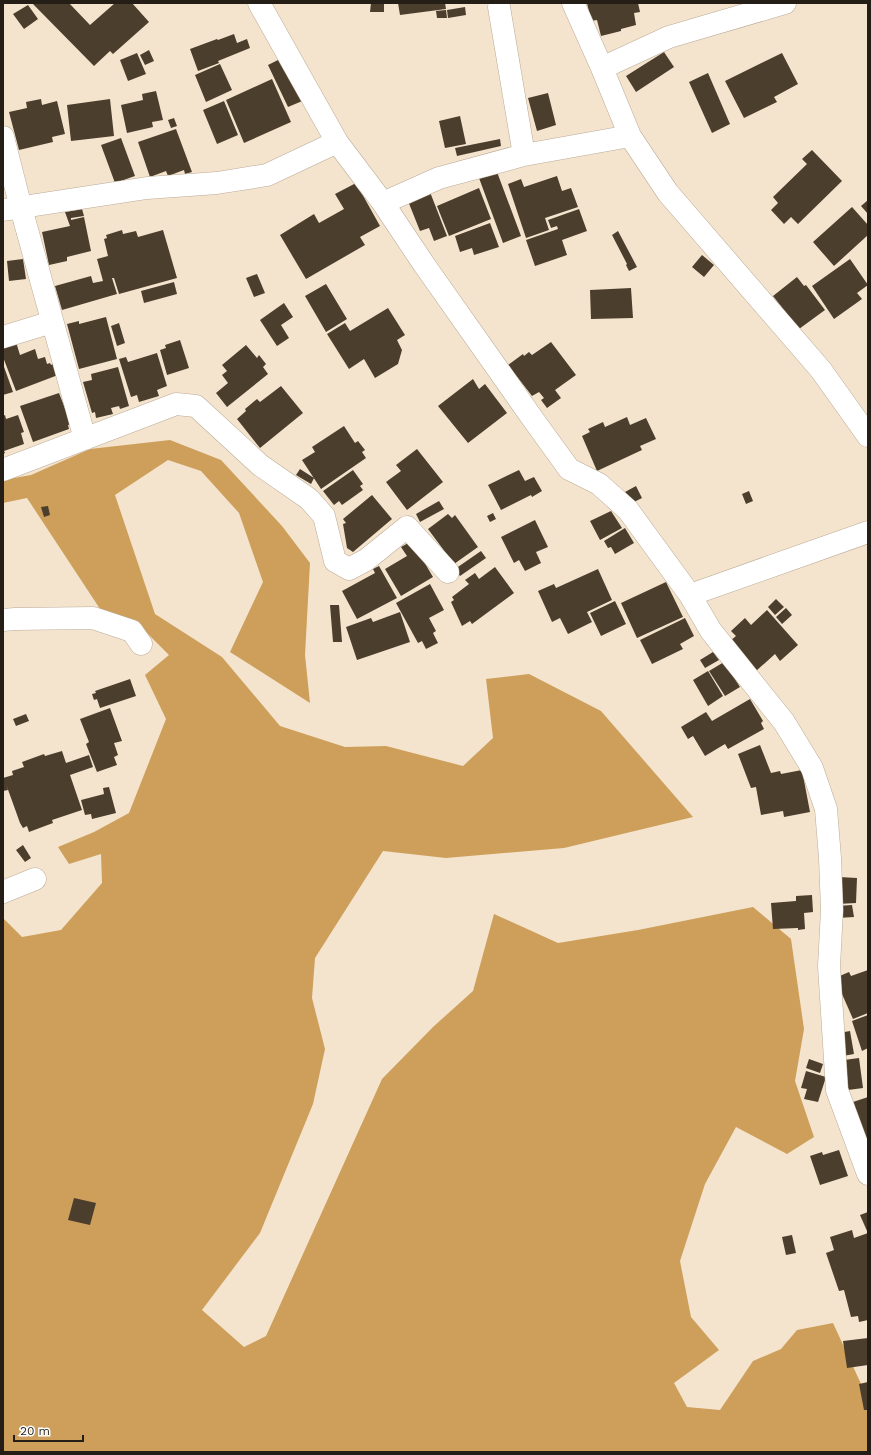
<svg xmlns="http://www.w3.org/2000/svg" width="871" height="1455" font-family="'Work Sans',sans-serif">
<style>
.forest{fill:#cd9f5a}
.building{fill:#4b3e2c}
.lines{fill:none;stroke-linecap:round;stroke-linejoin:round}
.minor-casing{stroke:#bbab97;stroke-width:23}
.minor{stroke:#fff;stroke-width:22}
</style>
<rect width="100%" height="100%" fill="#f4e4ce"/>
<path class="forest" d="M170,440L221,460L282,526L310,563L305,655L310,703L230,652L263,582L239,513L201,471L168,460L115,495L155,614L222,657L280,726L345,747L386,746L463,766L493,738L486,679L529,674L601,711L693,817L564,848L446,858L383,851L315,958L312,998L325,1049L313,1104L260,1233L202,1310L244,1347L266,1336L382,1079L433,1027L473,991L494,914L558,943L638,930L753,907L791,939L804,1029L795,1081L814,1137L787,1154L736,1127L705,1184L680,1261L691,1317L719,1350L674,1383L687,1407L720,1410L753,1361L781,1349L797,1330L833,1323L868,1399V1452H3V918L22,937L61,930L102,883L101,854L69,864L58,847L94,832L129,813L166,719L145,675L169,655L146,632L104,615L27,498L3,503V480L31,475L90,449Z"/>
<path class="building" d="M32,3H69L90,25L115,3H132L149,22L113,54L110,51L94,66Z
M371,3H384V12H370Z
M398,3H445L446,9L400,15Z
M587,3H638L640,12L634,13L636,25L621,29V31L601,36L597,20L591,21Z
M28,5L38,19L24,29L13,14Z
M465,7L466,15L448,18L447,10Z
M446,10L447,18H437L436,11Z
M234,34L237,43L247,39L250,48L218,61L219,63L198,71L190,49L217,39L218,40Z
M149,50L154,61L145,65L140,55Z
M664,52L674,67L636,92L626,76Z
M137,53L146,74L128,81L120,60Z
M782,53L798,84L774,97L777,102L744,118L725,81Z
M286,56L307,99L288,107L268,65Z
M220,64L232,90L206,102L195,75Z
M708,73L730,124L712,133L689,82Z
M272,79L291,122L244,143L226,100Z
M156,91L163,120L152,122L153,127L127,133L121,105L143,100L142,94Z
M548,93L556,125L537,131L528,98Z
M41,99L42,105L57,101L65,134L52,137L53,142L19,150L9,112L27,108L26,102Z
M110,99L114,136L71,141L67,105Z
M224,101L238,135L217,144L203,110Z
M460,116L466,144L445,148L439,121Z
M174,118L177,126L171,128L168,120Z
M176,129L192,172L185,174L184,170L168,176L166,171L150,177L138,142Z
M121,138L135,176L115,183L101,145Z
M500,139L501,146L457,156L455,148Z
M812,150L842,181L798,224L791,217L784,224L771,210L778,203L773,197L807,164L802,159Z
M497,172L521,236L503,243L479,178Z
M557,176L562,191L571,188L578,207L545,218L549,230L526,238L508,184L521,179L524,187Z
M356,183L380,226L360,237L365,245L306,279L280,235L314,214L319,223L344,209L335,194Z
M479,188L491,219L449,236L437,206Z
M430,192L447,236L434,241L429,228L420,231L408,201Z
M868,200V214L861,206Z
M852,207L868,225V235L834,266L813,242Z
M82,209L84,216L71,218V220L84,217L91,251L67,257V261L49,265L42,232L70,226L65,212Z
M579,209L587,231L562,240L567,255L535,266L526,240L558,229L557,226L551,228L548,220Z
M490,223L499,247L474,255L472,248L460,252L455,236Z
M122,230L123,234L136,231L138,237L163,230L177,278L119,294L114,278H112L117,294L62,310L55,286L91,276L93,283L103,281L97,259L108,256L104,239L107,238L106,235Z
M618,231L637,267L629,271L626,265L627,264L612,235Z
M702,255L714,265L704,277L692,267Z
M23,259L26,279L9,281L7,261Z
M850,259L868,285L857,293L862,299L834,319L812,286Z
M257,274L265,293L254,297L246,278Z
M797,277L804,286L806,285L825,310L799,329L773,296Z
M174,282L177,294L144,303L141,291Z
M326,284L347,319L326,332L305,296Z
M631,288L633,318L591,319L590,290Z
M284,303L293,317L281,325L289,338L277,346L260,320Z
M388,308L405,335L397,340L402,350L398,364L375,378L364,359L349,369L327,334L345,323L350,331Z
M106,317L117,359L79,369L67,324L79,321V324Z
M119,323L125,343L117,346L111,326Z
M180,340L189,368L167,375L160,350L166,348L165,345Z
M16,342L20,355L35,349L38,359L45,357L47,364L50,363L51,365L53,364L58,375L16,391L3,357V347Z
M551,342L576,375L555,390L561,398L547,408L541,400L544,398L539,392L532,396L508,365L523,354L524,356L529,352L532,355Z
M246,345L257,358L259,355L266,364L263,367L268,374L227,407L216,393L228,383L222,375L227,371L222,365Z
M157,353L167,386L157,390L159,396L139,402L137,395L131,397L119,359L126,357L128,362Z
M3,364L13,392L3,395Z
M118,367L129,406L120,409L119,406L111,408L113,414L96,418L95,412L92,413L83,382L92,380L91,374Z
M473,379L479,389L485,384L507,413L468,443L438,406Z
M281,386L303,413L260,448L237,419L246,411L245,409L257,399L260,402Z
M59,393L71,424L68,425L69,429L33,442L20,406Z
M5,415L6,419L18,415L24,432L21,433L24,444L4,451L5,453L3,454V416Z
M627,417L630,425L646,418L656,439L640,446L642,450L597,471L582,436L590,432L588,429L603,422L605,427Z
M344,426L355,443L358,441L365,450L362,452L366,458L321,489L302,460L315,452L312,447Z
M417,449L443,482L407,510L386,482L401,471L396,465Z
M300,469L314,478L311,484L296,475Z
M353,470L363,484L360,486L363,490L342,505L339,501L334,505L323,491Z
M519,470L525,481L534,477L542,491L532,497L531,495L501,510L488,485Z
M636,486L642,498L630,504L625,492Z
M749,491L753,501L746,504L742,494Z
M372,495L392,519L353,552L347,548L343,524L346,523L343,519Z
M439,501L444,509L420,522L416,514Z
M48,506L50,515L44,517L41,507Z
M611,511L622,528L600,540L590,521Z
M493,513L496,519L490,522L487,516Z
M448,514L452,518L455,515L478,547L454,564L428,529Z
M535,520L548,547L536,552L541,563L525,571L519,560L514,563L501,537Z
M625,528L634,543L615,554L611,547L608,548L604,541Z
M410,542L417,550L433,577L401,596L385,569L407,556L401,547Z
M481,551L486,558L460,576L455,569Z
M379,566L397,598L357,619L342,591L375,573L373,569Z
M495,567L514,593L472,624L470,621L462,626L451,602L454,600L452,597L469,584L465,580L475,573L479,579Z
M598,569L612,600L587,612L592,622L568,634L560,618L552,622L538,591L554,584L556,588Z
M666,582L683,617L637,638L621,603Z
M430,584L444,610L429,618L436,631L433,633L438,643L426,649L422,641L418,643L396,603Z
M776,599L784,607L775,615L768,607Z
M615,601L626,624L601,636L590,613Z
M330,605H339L342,642H333Z
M786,608L792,615L782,624L776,617Z
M767,610L798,645L780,661L775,654L756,671L730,641L736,636L731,631L745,618L751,625Z
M400,612L410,642L357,660L346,627L371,618L373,622Z
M685,618L694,636L680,644L683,649L652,664L640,640Z
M713,652L719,660L705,668L700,660Z
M724,662L740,687L725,696L709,671Z
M708,671L723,696L708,706L693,680Z
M130,679L136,696L100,708L97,699L94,700L92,694L96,693L95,691Z
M750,699L763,721L761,723L764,729L728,749L725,744L705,756L693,736L688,739L681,727L706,712L712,721Z
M110,708L122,741L114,743L118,755L114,757L117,765L97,772L86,744L89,742L80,719Z
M26,714L29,721L16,726L13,719Z
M760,745L771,773L780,771L781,774L802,770L810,812L784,817L783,811L761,815L756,787L751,788L738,754Z
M62,751L66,763L89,755L93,767L70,775L82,810L52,820L53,823L29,832L27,826L23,828L20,823L6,784L8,790L3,791V778L13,775L12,771L24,767L22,762L44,754L45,756Z
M109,787L116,813L92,819L91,814L85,815L81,800L104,794L103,788Z
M23,845L31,858L25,862L16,850Z
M839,877L857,878L856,903L837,904Z
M812,895L813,912L804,913L805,929L798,930V928L773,929L771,903L796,901V896Z
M852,905L854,917L837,918V906Z
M868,970V1013L853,1019L835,978L849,972L851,976Z
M868,1015V1048L862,1051L852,1021Z
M850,1031L854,1054L843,1056L839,1033Z
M859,1058L863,1088L848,1090L844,1060Z
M809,1059L823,1064L820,1073L806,1068Z
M806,1071L826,1077L818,1102L804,1099L807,1089L801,1088Z
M868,1097V1138L863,1139L850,1103Z
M839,1150L848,1176L820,1185L810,1156L822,1152L823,1155Z
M74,1198L96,1203L90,1225L68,1220Z
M868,1212V1230L867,1231L860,1215Z
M852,1230L854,1238L868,1233V1320L859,1322L858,1316L851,1317L844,1290L839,1291L826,1253L834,1250L830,1237Z
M792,1235L796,1253L786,1255L782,1237Z
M868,1338V1365L847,1368L843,1341Z
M868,1382V1410H864L859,1384Z"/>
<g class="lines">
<defs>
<path id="minor" d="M259,3L337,142L383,203L423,263L535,422L569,469L599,484L628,510L690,595L711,631L784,722L812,768L826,809L830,858L832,910L829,966L837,1090L868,1174
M573,3L602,68L630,136L668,193L821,370L868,436
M499,7L524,155
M602,68L669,37L785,3
M3,137L21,208L85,439
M383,203L439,178L524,155L630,136
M3,210L147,188L217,183L267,175L337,142
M3,337L52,322
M3,470L176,404L196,406L260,465L309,499L324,516L335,561L349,569L366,560L407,527L448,572
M690,595L868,532
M3,620L15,619L93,618L132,631L141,644
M3,892L35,879"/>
</defs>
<use href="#minor" class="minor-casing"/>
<use href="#minor" class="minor"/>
</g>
<rect width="871" height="1455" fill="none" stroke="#241e16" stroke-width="8"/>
<path d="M14 1435v6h69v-6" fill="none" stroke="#241e16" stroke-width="2"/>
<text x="20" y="1435" font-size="12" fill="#241e16" stroke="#ffffff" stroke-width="3" paint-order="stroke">20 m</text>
</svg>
